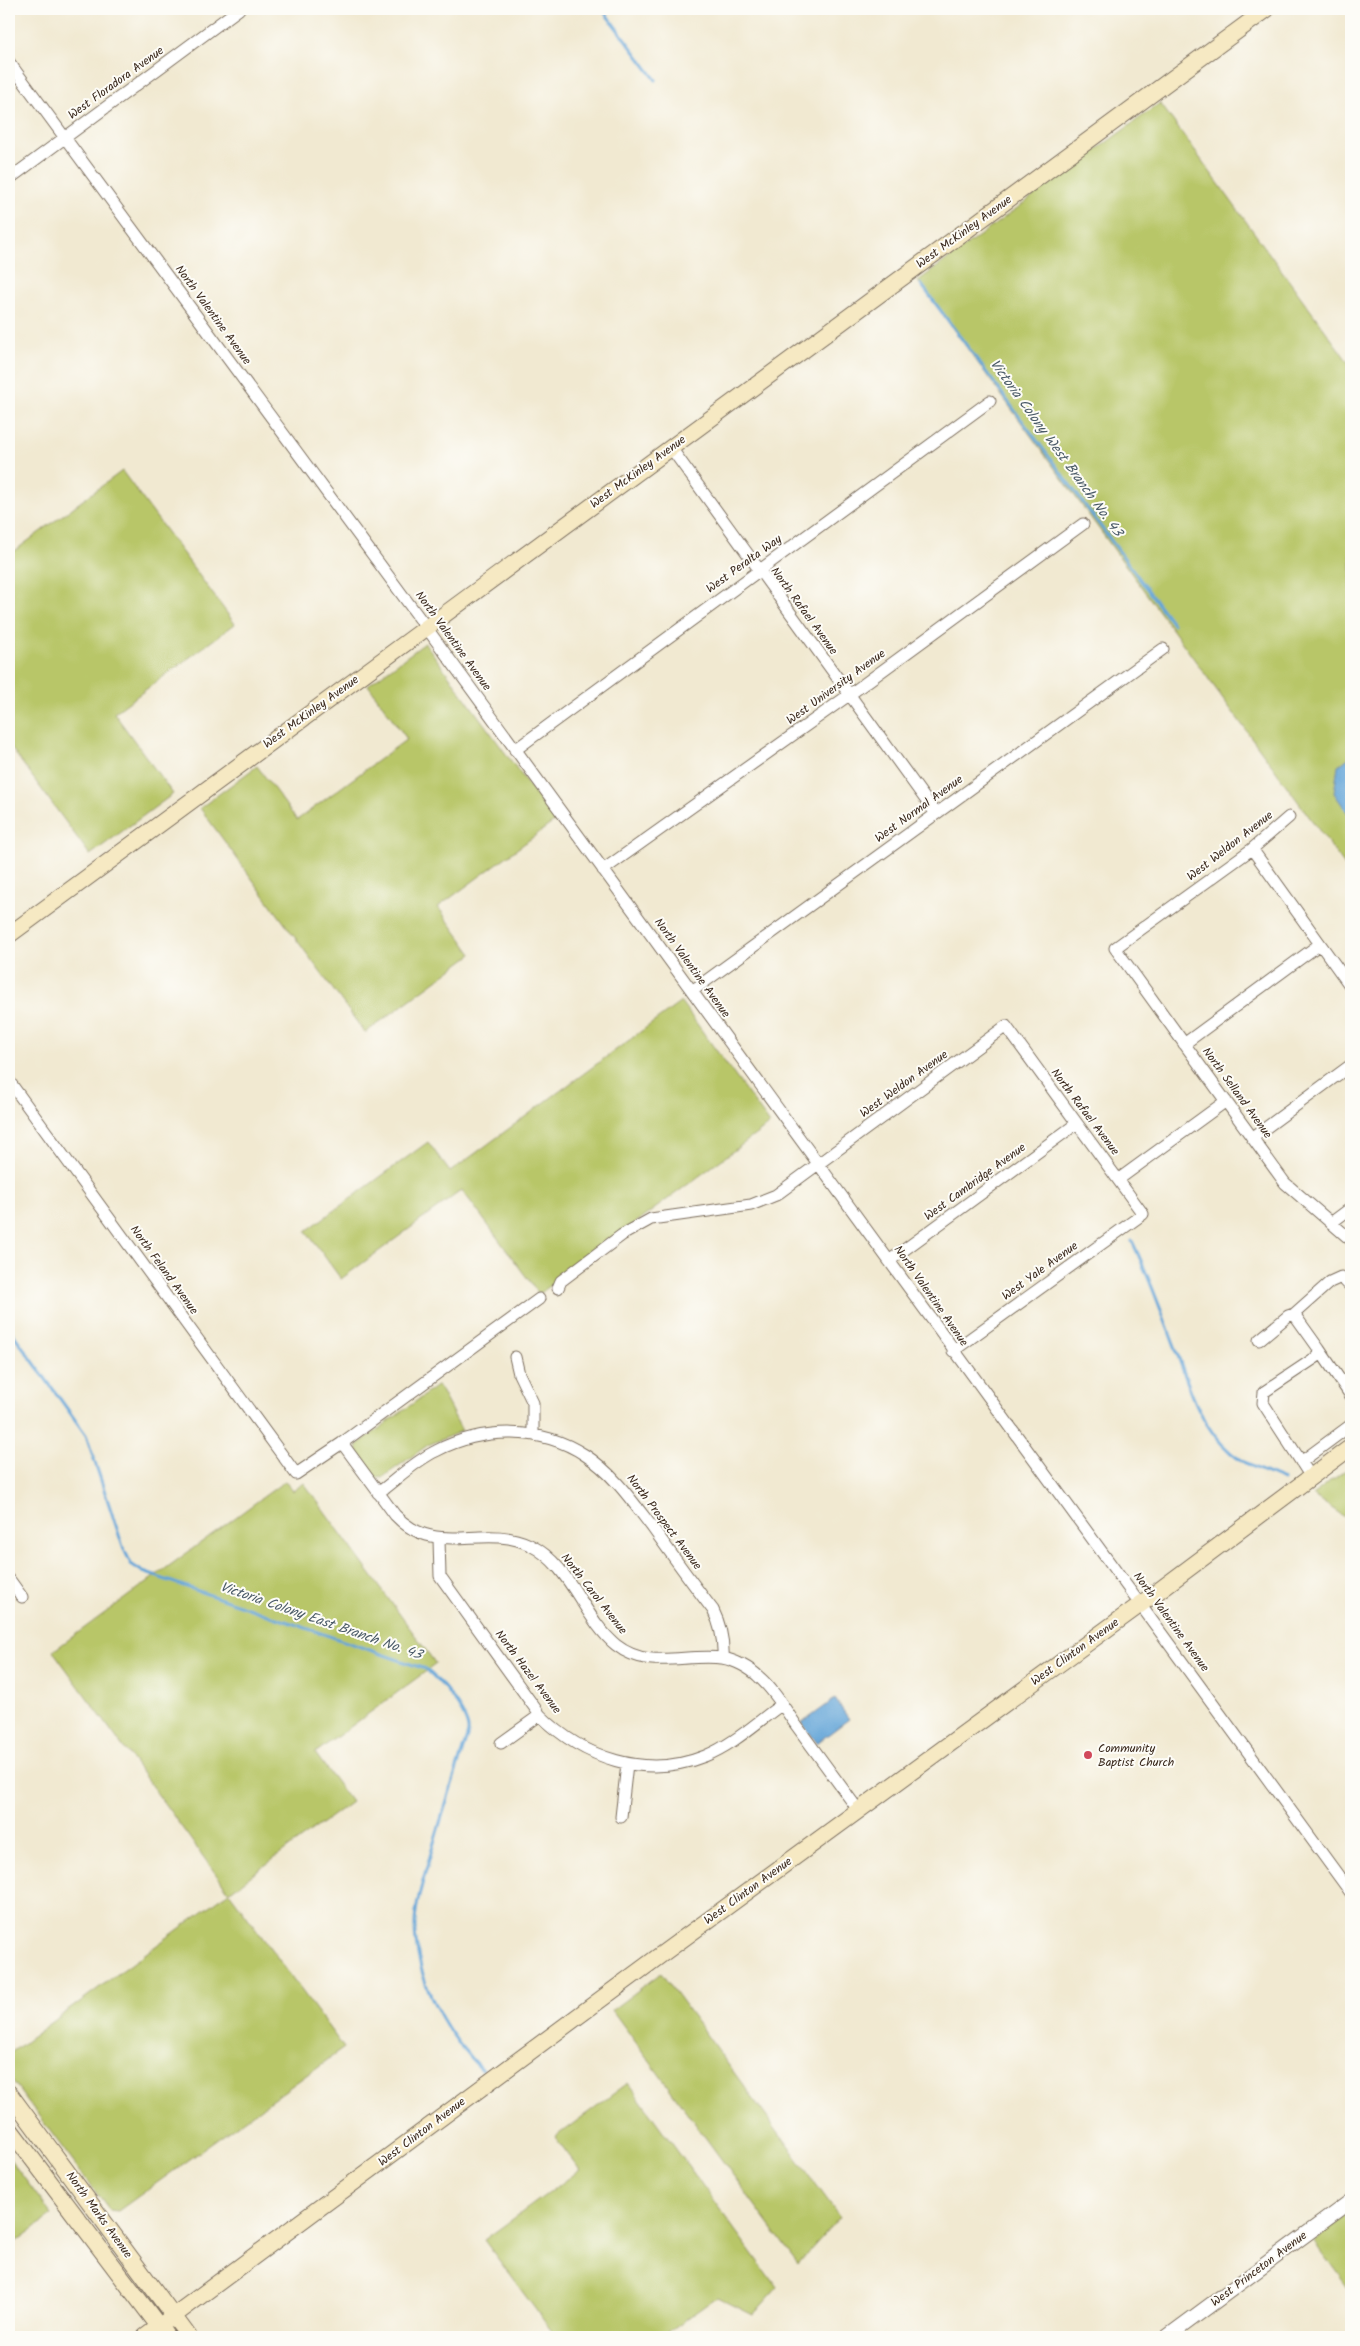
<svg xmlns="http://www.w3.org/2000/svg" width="1360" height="2346" font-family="Kalam,sans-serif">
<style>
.green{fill:#b8c668;stroke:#7a7843}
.water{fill:#64a5d8;stroke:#50687b}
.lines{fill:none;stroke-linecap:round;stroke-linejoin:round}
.stream{stroke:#64a5d8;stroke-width:3}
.minor-casing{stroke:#7b6d5d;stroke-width:13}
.tertiary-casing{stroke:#7b6d5d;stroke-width:16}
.secondary-casing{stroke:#7b6d5d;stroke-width:18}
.minor{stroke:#fff;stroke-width:11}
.tertiary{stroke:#fff;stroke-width:14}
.secondary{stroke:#f6e9c3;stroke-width:16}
.poi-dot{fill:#d1495b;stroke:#fdfcf7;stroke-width:2}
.labels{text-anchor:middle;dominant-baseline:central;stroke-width:4;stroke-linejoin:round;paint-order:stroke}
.street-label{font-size:12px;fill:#3b2a1e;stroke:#fdfcf7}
.poi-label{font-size:12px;fill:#3b2a1e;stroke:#fdfcf7;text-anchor:start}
.water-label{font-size:14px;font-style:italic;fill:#4b5b68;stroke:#fdfcf7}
</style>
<rect width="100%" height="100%" fill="#fdfcf7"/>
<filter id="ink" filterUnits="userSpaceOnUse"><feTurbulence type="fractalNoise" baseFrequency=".02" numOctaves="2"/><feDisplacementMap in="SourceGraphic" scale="10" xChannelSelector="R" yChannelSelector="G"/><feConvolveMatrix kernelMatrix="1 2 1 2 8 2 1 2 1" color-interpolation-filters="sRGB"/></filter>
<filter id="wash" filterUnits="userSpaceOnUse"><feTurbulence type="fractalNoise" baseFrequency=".0096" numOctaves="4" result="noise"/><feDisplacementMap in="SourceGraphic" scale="20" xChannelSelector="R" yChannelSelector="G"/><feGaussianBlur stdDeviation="1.12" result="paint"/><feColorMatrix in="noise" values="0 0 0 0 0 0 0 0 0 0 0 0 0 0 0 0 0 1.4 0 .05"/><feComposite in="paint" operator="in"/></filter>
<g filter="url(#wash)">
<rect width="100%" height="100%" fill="#f1e9d1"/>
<path class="green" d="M1160,103L1351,366V874L918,281Z
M122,471L235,624L114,713L173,794L90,855L9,745V555Z
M425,643L555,821L438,907L472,954L365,1033L200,808L257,766L297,820L407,739L368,685Z
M681,1002L770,1124L539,1294L462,1190L341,1279L306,1231L428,1142L450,1172Z
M438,1385L462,1431L428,1445L383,1477L376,1478L357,1453L358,1444Z
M1351,1466V1521L1312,1495Z
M285,1481L293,1491L304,1483L436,1664L315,1753L351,1802L229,1892L344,2048L118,2211L109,2210L9,2076V2054L229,1892L53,1651Z
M661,1973L840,2217L798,2264L612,2010Z
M628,2083L777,2288L753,2315L717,2297L661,2337H556L484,2240L580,2170L555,2137Z
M9,2158L52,2215L9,2247Z
M1351,2212V2292L1313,2240Z"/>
<path class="water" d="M1351,756V818L1334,793L1338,766Z
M835,1699L849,1719L817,1743L802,1723Z"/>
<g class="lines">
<path class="stream" d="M602,9L656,80
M921,284L1173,624
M1132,1241C1149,1276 1162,1313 1176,1350C1189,1387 1200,1426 1231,1453C1246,1466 1266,1472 1284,1480
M9,1328L86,1435L123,1547L131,1564L143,1572L425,1669C439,1679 470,1716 468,1733C455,1776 441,1817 429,1860C423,1882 414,1907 415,1930C418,1984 445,2033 482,2070"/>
</g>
</g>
<g filter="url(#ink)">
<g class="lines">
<defs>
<path id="minor" d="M9,62L426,627L1351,1893
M9,179L239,9
M671,448L936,814
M515,750L990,401
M1289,817L1252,849L1115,948L1285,1183L1351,1240
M1252,849L1351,987
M603,870L849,695L1083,524
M692,991L1163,649
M1184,1044L1320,944
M9,1081L296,1474L342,1443L539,1299
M1252,1138L1351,1065
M1119,1179L1226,1101
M1331,1223L1351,1208
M889,1261L1076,1124
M558,1288L561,1281L622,1235L651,1219L751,1205L776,1195L1006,1026L1143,1214L953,1351
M1294,1314L1330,1282L1341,1277L1351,1287
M1259,1340L1288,1316L1294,1314L1319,1349L1318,1356L1264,1392L1263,1403L1311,1477
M1319,1349L1351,1396
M515,1357L519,1374L533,1403V1433
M342,1443L395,1515C436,1559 483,1522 530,1545C571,1565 583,1618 616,1645C649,1671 685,1653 722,1658C735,1660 750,1668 759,1677C774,1690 785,1709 796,1725C817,1754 838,1782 859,1811
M1301,1462L1351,1425
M378,1493C397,1479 415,1461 436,1451C483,1427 541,1426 585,1455C613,1473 632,1501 652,1527C672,1555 692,1583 713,1610C721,1626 724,1640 723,1658
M439,1539L440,1576L540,1715C583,1758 645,1780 705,1756C733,1745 757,1722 781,1705
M9,1579L22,1597
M501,1743L540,1715
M621,1817L627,1764"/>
<path id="tertiary" d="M1167,2337L1351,2201"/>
<path id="secondary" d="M9,935L1267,9
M9,2093L189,2337
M9,2128L167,2337
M145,2337L662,1954L1141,1604L1351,1447"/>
</defs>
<use href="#minor" class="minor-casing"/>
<use href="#tertiary" class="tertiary-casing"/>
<use href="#secondary" class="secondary-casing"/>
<use href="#minor" class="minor"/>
<use href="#tertiary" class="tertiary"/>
<use href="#secondary" class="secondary"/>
</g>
</g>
<circle class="poi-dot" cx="1088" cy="1755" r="5"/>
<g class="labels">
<g class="street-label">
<text transform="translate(116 83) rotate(-36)">West Floradora Avenue</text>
<text transform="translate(964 232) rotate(-36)">West McKinley Avenue</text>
<text transform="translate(213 315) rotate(54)">North Valentine Avenue</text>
<text transform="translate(638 472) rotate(-36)">West McKinley Avenue</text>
<text transform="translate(744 564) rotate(-36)">West Peralta Way</text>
<text transform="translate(804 611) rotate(54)">North Rafael Avenue</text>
<text transform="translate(453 641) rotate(54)">North Valentine Avenue</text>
<text transform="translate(836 687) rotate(-36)">West University Avenue</text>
<text transform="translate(311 712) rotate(-36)">West McKinley Avenue</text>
<text transform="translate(919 809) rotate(-36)">West Normal Avenue</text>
<text transform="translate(1230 846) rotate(-38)">West Weldon Avenue</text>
<text transform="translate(692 968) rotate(54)">North Valentine Avenue</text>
<text transform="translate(904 1084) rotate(-36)">West Weldon Avenue</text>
<text transform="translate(1237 1093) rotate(54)">North Selland Avenue</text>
<text transform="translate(1085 1112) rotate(53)">North Rafael Avenue</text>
<text transform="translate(975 1182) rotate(-36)">West Cambridge Avenue</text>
<text transform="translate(164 1270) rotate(54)">North Feland Avenue</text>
<text transform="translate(1040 1271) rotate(-36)">West Yale Avenue</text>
<text transform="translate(931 1296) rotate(55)">North Valentine Avenue</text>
<text transform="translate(664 1522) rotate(53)">North Prospect Avenue</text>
<text transform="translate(594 1594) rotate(52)">North Carol Avenue</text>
<text transform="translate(1171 1622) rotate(54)">North Valentine Avenue</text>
<text transform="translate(1075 1652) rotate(-36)">West Clinton Avenue</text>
<text transform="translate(528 1672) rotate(53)">North Hazel Avenue</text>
<text transform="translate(748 1891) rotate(-36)">West Clinton Avenue</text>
<text transform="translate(422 2132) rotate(-37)">West Clinton Avenue</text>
<text transform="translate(99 2215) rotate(54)">North Marks Avenue</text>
<text transform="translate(1259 2269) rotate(-37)">West Princeton Avenue</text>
</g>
<g class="poi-label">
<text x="1098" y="1748">Community<tspan x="1098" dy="14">Baptist Church</tspan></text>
</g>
<g class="water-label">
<text transform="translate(1056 448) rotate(54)">Victoria Colony West Branch No. 43</text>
<text transform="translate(321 1621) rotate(19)">Victoria Colony East Branch No. 43</text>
</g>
</g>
<rect width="1360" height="2346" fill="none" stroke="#fdfcf7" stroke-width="30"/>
</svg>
